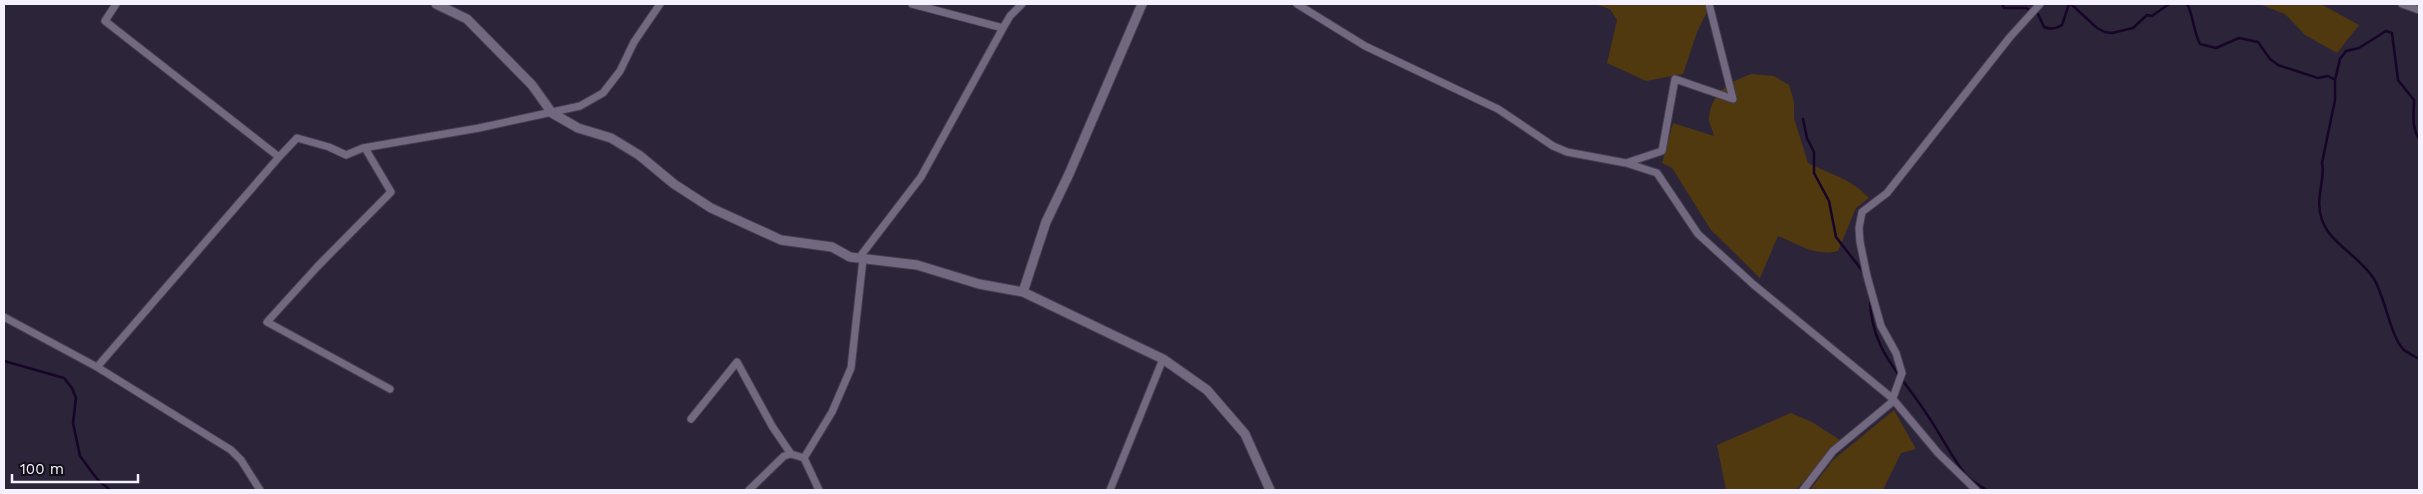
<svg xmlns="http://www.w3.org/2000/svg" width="2423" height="494" font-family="'Work Sans',sans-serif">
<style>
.green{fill:#50380f}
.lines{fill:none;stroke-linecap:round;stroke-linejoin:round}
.stream{stroke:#160528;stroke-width:2.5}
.minor-casing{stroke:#463f51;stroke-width:9}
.tertiary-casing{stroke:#463f51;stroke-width:11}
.minor{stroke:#726981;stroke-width:7}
.tertiary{stroke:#726981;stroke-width:9}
</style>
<rect width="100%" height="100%" fill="#2c2439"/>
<path class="green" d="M1595,4H1707L1710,6L1697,32L1683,74L1646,81L1607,63L1617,20L1610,9Z
M2259,4H2321L2359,25L2337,53L2305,35L2285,14Z
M1752,74L1774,76L1789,85L1794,102V118L1808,163C1830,174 1852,179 1869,198L1856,208L1838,251C1815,257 1798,244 1778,236L1760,278L1711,230L1672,168L1662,163L1673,123L1714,136C1713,130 1708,122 1709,117C1712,92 1730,81 1752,74Z
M1894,410L1916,449L1901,453L1883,490H1810L1833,460Z
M1791,413L1812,422L1840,440L1796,490H1726L1717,445Z"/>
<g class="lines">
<path class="stream" d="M2002,4L2004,8H2026L2038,14L2044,27C2051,30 2056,29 2062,25L2069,4
M2071,4L2097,28L2105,32L2112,33L2133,28L2147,15L2152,16L2169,4
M2187,4C2194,17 2193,30 2200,44L2216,48L2239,38L2258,42L2270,59L2278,65L2318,78L2328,76L2335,80V100L2322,163C2326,179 2314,199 2322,220C2331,245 2359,255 2374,279C2385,297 2390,335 2403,349C2407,353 2415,356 2419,359
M2335,80L2340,59L2346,51L2359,48L2386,31L2392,33L2398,80L2414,100C2414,114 2411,126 2419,139
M1803,119L1807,138L1814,152V173L1829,201L1836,237L1864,273
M1870,295C1869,349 1901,374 1928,416C1941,435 1951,456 1965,474C1970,481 1980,485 1986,490
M4,361L64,378L72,388L76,398L73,423L80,456L97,479L110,490"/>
<defs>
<path id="minor" d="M912,4L1003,28
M1297,4L1365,46L1498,109L1553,146L1567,152L1626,163L1657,173L1698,234L1754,285L1892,398L1938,453L1976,490
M2402,4L2419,10
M365,148L391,192L317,267L267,322L390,389
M279,157L297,138L329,147L346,155L363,148L479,128L580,106L603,93L620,71L634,42L660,4
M1626,163L1662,151L1675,79L1733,99L1709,4
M4,317L97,367L231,450L241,460L260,490
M97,367L279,157L105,21L116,4
M691,419L737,362L772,426L791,454
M749,490L784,456L791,454L804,458
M819,490L804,458L832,412L851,368L863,259L862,254L921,177L1003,28L1010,16L1022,4
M1110,490L1163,359
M1803,490L1833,451L1891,403L1902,373L1896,353L1881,326L1867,276L1860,242L1859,228L1862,212L1887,193L2010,37L2040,4"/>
<path id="tertiary" d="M436,4L467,19L532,85L552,113L578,128L611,138L639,155L674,184L711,208L781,240L832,247L850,257L917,265L979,284L1023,292L1163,359L1207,390L1245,434L1270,490
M1023,292L1046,222L1069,174L1142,4"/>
</defs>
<use href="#minor" class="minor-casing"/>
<use href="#tertiary" class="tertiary-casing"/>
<use href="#minor" class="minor"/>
<use href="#tertiary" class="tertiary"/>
</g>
<rect width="2423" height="494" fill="none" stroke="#f6f1ff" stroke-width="10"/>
<path d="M12 474v8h126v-8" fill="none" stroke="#f6f1ff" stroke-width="2.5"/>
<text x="20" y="474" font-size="15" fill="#f6f1ff" stroke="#130f19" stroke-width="4" paint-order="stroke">100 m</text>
</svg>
